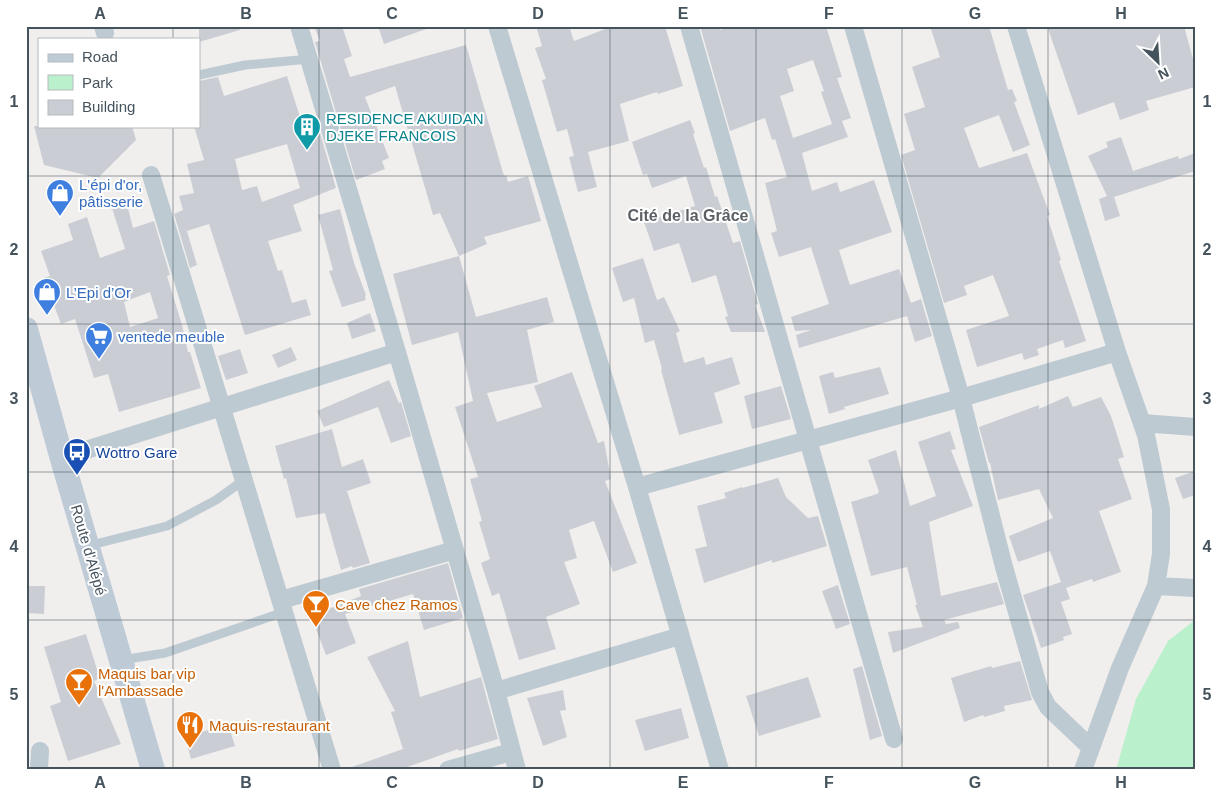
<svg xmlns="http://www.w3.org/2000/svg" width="1221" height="796" font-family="Arial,sans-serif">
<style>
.green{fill:#baf1cc}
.building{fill:#caced4;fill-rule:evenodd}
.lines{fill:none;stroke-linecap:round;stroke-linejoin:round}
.service{stroke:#becad1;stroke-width:9}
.minor{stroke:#becad1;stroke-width:18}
.secondary{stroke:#becbd7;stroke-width:24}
.grid{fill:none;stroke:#45535d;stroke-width:1;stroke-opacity:0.55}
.labels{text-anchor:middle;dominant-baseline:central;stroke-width:4;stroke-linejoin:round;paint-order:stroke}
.culture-label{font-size:15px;fill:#0d838f;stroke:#fff;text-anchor:start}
.shop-label{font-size:15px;fill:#366cbe;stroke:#fff;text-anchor:start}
.transit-label{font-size:15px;fill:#164399;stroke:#fff;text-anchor:start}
.street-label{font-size:15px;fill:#45535d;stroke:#fff}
.food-label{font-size:15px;fill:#c56008;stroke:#fff;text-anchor:start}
.neighbourhood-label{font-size:16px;font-weight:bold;fill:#5b5f64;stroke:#fff}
.neatline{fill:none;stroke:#45535d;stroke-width:2}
.grid-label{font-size:16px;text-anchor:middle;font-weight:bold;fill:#45535d}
</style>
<rect width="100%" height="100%" fill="#f1eeee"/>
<path class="green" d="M1195,620V770H1116L1136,699L1168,641Z"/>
<path class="building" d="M199,26H240V30L199,42Z
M314,26H342L352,56L344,59L350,77L466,45L504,176L506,175L508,182L528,176L541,221L484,237L487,244L459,256L476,317L547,297L554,322L527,330L538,382L487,393L497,422L542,407L534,386L572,372L598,443L604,441L611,479L605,481L637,563L613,572L594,521L569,530L577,558L564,562L580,604L546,617L556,649L519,660L499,593L492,596L481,563L490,559L479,522L482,521L470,479L478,477L455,407L473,401L458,332L412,345L393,274L459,256L440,213L433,215L395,86L365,97L389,158L382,161L385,169L356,180L315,42L320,41Z
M378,26H429V28L384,44Z
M536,26H569L574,41L613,26H665L683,86L658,94L657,92L620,104L629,141L588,152L597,187L578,192L569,157L574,156L567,129L557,132L542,80L546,79L535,48L542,46Z
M700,26H718L720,30L733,26H826L842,77L837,78L851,118L842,121L848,137L802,153L812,191L837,182L840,192L874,180L892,232L839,250L850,285L899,269L911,303L921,299L932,336L915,342L907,316L799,348L796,335L811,330L795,331L791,317L829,304L811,247L779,257L771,233L777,231L765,183L787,177L775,139L772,140L765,118L730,131ZM813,60L824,91L821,92L832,124L793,138L780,96L794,91L787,69Z
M930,26H989L1008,90L1012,89L1017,101L1014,102L1030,145L1013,152L999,115L964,128L979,168L1027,153L1050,215L1047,216L1061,260L1059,261L1086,341L1065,348L1063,340L1037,349L1039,355L1024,360L1022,353L977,367L966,330L1009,316L993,275L964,286L967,295L944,303L901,155L915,150L904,114L925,107L912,67L940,57Z
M1047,26H1184L1195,66V87L1146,101L1149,110L1120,120L1114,102L1078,115Z
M287,76L301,120L303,122L316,119L336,188L293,205L302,231L268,241L278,271L282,270L292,303L306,299L311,315L245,335L209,224L187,231L197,265L190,268L174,214L183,210L179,196L194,193L187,164L204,160L194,126H199V81L218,77L224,96ZM287,144L300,188L262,202L257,186L242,190L235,159Z
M690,120L695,133L693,134L704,168L706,167L715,197L717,196L733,243L740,241L758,304L755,305L765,332H731L725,317L728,316L716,275L692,283L679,243L654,251L644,222L695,206L686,176L652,188L647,174L643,175L632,142Z
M34,126H132L136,140L98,178L44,165Z
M1121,137L1133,171L1178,156L1179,159L1195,153V171L1114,197L1120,216L1105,221L1099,199L1107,196L1088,156L1108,147L1106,142Z
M127,204L133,228L154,221L170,275L167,276L182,325L188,352H190L201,388L119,412L108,374L94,378L75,319L61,324L44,278L50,276L41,251L73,240L68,224L87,217L100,258L125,249L112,208ZM150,292L158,318L130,327L124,302Z
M340,209L354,263L366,295L365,296L366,300L342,307L329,271L333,270L318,215Z
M643,258L657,300L664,297L680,331L676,333L684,363L704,357L706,365L732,357L740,384L714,393L723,423L679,435L661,370L662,369L654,340L645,343L634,298L623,302L612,268Z
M370,313L376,331L352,339L347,323Z
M291,347L297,360L278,368L272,355Z
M240,349L248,373L226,380L218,356Z
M880,367L889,394L844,407L845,409L829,414L819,376L833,372L835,378Z
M389,380L399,403L401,402L411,436L391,443L378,407L324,427L317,411Z
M781,386L791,419L752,429L744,396Z
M1068,396L1073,407L1101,397L1111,416L1124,457L1118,459L1132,499L1099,511L1121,572L1093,582L1092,579L1066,588L1070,599L1061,602L1072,634L1063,637L1064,640L1041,648L1023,595L1061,582L1050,551L1018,562L1009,536L1053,518L1039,489L998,500L990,463H989L979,427L1039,405V409Z
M332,429L342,467L363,459L371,483L347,491L370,563L353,568L352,566L341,570L325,513L296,518L286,478L284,479L275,446Z
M950,431L956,449L951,450L973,506L929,522L941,596L997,582L1004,604L944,620L946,624L958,622L960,628L893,653L888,632L923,627L915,605H917L907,567L871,576L851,502L877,494L879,492L868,460L896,450L910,506L936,496L918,442Z
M1195,471V495L1183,499L1175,478Z
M778,478L786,497L808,518L818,516L827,546L772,563V560L704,583L695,549L707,546L697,506L726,498L724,493L742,487V488Z
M448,563L463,618L424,630L413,594L345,614L356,643L326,655L311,616L361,596L359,589Z
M838,585L850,624L836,629L822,591Z
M26,586H45L44,614L26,613Z
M86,634L100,679L94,681L121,744L68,761L50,706L61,702L44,647Z
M408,641L420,697L481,677L498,739L459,751L458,749L399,770H349V768L403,749L391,712L395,711L367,657Z
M1020,661L1032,700L1004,706L1005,711L984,717L983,715L964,722L951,678L991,666L992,668Z
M862,666L882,736L870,740L853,669Z
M808,677L821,717L759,736L746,696Z
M563,690L566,710L560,711L567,737L543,746L527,698Z
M681,708L689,738L645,751L635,720Z
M228,724L235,746L191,759L185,737Z"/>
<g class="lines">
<path class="service" d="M199,75L245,65L309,59
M87,546L167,526L216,500L244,480
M122,660L165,653L284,612"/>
<path class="minor" d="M103,26L105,33
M299,26L397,352L496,691L517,770
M497,26L637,487L720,770
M689,26L894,739
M853,26L961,398L1004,567L1040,692L1048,707L1091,748
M1016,26L1117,352L1146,435L1161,509V554L1156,586L1120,668L1083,770
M151,175L332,770
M1142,423L1195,427
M62,459L95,447L397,352
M637,487L961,398L1117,352
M1156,586L1195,588
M281,600L455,550
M496,691L680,636
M39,770L40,751
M448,770L511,752"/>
<path class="secondary" d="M26,329L62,459L153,770"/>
</g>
<path class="grid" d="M173,26V39M319,26V770M465,26V770M610,26V770M756,26V770M902,26V770M1048,26V770M173,126V770M26,176H1195M26,324H1195M26,472H1195M26,620H1195"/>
<defs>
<symbol id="building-pin" viewBox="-11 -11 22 30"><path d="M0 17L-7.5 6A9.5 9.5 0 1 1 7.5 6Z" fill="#0f9aa8" stroke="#fff"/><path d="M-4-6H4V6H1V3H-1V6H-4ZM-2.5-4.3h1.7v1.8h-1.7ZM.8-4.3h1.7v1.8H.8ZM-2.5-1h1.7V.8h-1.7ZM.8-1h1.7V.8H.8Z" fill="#fff"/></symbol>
<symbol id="shop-pin" viewBox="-11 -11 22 30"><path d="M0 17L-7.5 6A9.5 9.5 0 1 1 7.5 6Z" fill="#3f7fe0" stroke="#fff"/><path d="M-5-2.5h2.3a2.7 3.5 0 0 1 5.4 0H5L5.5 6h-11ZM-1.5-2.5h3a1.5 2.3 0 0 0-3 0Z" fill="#fff"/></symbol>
<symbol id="supermarket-pin" viewBox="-11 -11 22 30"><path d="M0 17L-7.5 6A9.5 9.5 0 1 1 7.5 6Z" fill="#3f7fe0" stroke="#fff"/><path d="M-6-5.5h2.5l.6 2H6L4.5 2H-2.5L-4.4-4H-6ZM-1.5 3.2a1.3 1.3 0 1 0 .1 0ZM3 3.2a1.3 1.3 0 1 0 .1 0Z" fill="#fff"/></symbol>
<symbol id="bus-pin" viewBox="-11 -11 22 30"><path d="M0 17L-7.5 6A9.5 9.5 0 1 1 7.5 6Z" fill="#1a4fb4" stroke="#fff"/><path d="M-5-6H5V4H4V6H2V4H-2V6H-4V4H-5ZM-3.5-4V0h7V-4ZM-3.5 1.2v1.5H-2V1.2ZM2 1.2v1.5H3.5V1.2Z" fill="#fff"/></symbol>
<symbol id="bar-pin" viewBox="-11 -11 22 30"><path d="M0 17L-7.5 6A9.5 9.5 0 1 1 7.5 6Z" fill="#e8710a" stroke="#fff"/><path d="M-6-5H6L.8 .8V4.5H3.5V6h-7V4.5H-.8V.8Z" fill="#fff"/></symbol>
<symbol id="restaurant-pin" viewBox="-11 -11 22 30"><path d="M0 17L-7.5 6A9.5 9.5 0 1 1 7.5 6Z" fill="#e8710a" stroke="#fff"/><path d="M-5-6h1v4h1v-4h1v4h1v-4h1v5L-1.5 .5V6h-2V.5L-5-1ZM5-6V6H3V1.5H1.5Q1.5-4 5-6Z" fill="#fff"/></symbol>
</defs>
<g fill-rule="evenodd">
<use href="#building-pin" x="291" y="111" width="32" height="43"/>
<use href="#shop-pin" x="44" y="177" width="32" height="43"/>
<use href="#shop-pin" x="31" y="276" width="32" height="43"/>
<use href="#supermarket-pin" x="83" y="320" width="32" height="43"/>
<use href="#bus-pin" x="61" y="436" width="32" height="43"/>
<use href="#bar-pin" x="300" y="588" width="32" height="43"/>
<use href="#bar-pin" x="63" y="666" width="32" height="43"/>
<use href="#restaurant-pin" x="174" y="709" width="32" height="43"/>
</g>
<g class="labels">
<g class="culture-label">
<text x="326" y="118">RESIDENCE AKUIDAN<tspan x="326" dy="17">DJEKE FRANCOIS</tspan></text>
</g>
<g class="shop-label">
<text x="79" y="184">L'épi d'or,<tspan x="79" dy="17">pâtisserie</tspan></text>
<text x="66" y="292">L’Epi d’Or</text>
<text x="118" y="336">ventede meuble</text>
</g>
<g class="transit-label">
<text x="96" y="452">Wottro Gare</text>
</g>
<g class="street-label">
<text transform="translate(89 550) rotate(74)">Route d'Alépé</text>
</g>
<g class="food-label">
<text x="335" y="604">Cave chez Ramos</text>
<text x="98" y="673">Maquis bar vip<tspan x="98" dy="17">l'Ambassade</tspan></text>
<text x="209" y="725">Maquis-restaurant</text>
</g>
<g class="neighbourhood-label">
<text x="688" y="215">Cité de la Grâce</text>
</g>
</g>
<rect width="1221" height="796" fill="none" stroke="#ffffff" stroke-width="55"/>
<rect x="38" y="38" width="162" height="90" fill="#ffffff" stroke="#b5babe"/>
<rect x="48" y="54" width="25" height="8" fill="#becbd7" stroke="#b5babe"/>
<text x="82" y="62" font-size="15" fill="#45535d">Road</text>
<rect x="48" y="75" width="25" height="15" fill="#baf1cc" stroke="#b5babe"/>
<text x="82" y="88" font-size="15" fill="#45535d">Park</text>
<rect x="48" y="100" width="25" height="15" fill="#caced4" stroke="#b5babe"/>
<text x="82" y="112" font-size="15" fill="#45535d">Building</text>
<g transform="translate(1158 62) rotate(155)" stroke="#ffffff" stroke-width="4" paint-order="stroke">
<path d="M0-4L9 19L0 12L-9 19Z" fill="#45535d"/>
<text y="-8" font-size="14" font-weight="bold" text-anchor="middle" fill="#45535d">N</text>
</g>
<rect x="28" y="28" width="1166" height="740" class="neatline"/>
<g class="grid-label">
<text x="100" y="19">A</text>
<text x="246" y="19">B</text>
<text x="392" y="19">C</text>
<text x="538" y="19">D</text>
<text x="683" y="19">E</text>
<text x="829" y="19">F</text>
<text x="975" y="19">G</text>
<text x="1121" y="19">H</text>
<text x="14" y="107">1</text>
<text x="1207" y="107">1</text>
<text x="14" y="255">2</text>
<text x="1207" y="255">2</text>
<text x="14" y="404">3</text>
<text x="1207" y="404">3</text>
<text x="14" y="552">4</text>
<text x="1207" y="552">4</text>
<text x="14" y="700">5</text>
<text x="1207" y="700">5</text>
<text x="100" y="788">A</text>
<text x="246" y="788">B</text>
<text x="392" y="788">C</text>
<text x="538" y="788">D</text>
<text x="683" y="788">E</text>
<text x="829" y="788">F</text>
<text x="975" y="788">G</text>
<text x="1121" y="788">H</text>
</g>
</svg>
